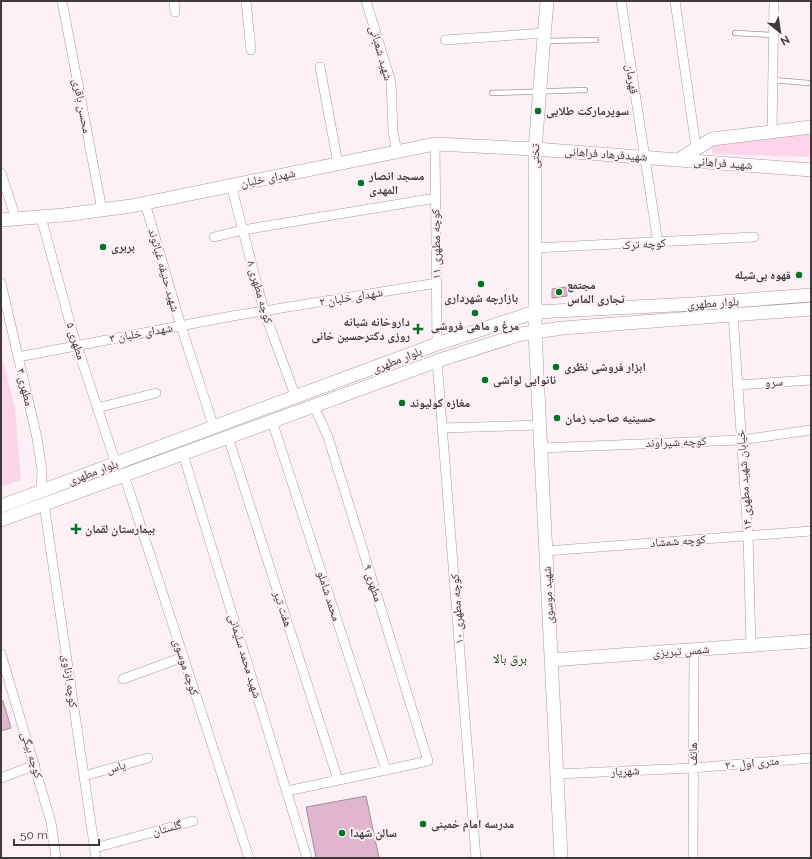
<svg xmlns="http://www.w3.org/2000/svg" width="812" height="859" font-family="Raleway,'Noto Naskh Arabic',sans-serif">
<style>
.green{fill:#fcd5ea}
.building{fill:#e1b5cd;stroke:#9f9198}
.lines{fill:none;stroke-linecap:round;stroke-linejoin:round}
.lane-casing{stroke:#a799a0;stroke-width:6}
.street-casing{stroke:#a799a0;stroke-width:10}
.secondary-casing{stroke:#a799a0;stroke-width:14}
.lane{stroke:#fff;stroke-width:4.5}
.street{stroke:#fff;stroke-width:9}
.secondary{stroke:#fff;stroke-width:13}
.poi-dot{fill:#037427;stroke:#fdf1f7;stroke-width:1.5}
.labels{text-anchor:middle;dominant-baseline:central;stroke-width:4;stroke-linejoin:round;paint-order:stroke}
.street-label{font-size:12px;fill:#3f393c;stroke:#fdf1f7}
.poi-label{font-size:12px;font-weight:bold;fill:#3f393c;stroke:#fdf1f7;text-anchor:start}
.neighbourhood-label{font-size:13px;fill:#0b4b1a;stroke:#fdf1f7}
</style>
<rect width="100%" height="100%" fill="#fdf1f7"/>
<path class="green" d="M811,133V157L712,154V143Z
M1,353L15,409L21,480L1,487Z"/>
<path class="building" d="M566,287L567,296L552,298V289Z
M1,701H3L11,728L1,731Z
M366,796L379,858H316L306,807Z"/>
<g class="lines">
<defs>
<path id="lane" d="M735,33L774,35
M546,41L596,40
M773,80L808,83
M492,93L585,90"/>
<path id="street" d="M62,1L102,210
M174,1L175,12
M246,1L251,50
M366,1L391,82L393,131L397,153
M621,1L658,243
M675,1L696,147
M445,40L545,33
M320,67L338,164
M772,132L774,1
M435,144L437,344
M1,173L16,219
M231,185L264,311L296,398
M145,203L181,326L214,428
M41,217L73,334L116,464
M214,237L243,230L436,198
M534,248L754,237
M1,283L37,438L42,471L41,491
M733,314L748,536L751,646
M18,357L232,316L437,283
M437,361L476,858
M737,385L811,380
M97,408L156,393
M272,421L386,770
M443,428L539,425
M228,437L338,780
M541,448L741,440L811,430
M183,454L307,858
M124,475L249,858
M44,504L96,858
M546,551L811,531
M1,654L51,822L56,858
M123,679L183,657
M557,774L693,768L811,758
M84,776L148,758
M1,778L35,765
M287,791L428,761L328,437L314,406
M95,848L193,821
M693,858L694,650"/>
<path id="secondary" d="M547,1L535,149V332L561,858
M678,160L712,139L811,127
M1,220L64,215L131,206L435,144L535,149L811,170
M1,506L437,344L535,312L694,304L811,295
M1,520L437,361L521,334L563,328L811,309
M551,660L811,641"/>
</defs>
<use href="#lane" class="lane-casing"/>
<use href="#street" class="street-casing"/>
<use href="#secondary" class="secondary-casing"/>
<use href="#lane" class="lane"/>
<use href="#street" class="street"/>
<use href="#secondary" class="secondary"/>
</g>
<g class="poi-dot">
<circle cx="538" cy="111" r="4"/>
<circle cx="361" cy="183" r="4"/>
<circle cx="103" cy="247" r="4"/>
<circle cx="799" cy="275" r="4"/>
<circle cx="481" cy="284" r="4"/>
<circle cx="559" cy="292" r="4"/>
<circle cx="475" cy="313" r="4"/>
<path d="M416 323h4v4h4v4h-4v4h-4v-4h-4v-4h4z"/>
<circle cx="556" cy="367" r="4"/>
<circle cx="485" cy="380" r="4"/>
<circle cx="402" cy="403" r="4"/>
<circle cx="557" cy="418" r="4"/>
<path d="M74 523h4v4h4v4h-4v4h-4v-4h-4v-4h4z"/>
<circle cx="423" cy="824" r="4"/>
<circle cx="342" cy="833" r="4"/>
</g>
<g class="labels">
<g class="street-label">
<text transform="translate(381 53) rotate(74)">شهید شعبانی</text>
<text transform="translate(632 79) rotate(82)">قهرمان</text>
<text transform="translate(82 106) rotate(79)">محسن باقری</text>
<text transform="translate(606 154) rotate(4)">شهیدفرهاد فراهانی</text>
<text transform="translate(535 156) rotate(-88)">تختی</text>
<text transform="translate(723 163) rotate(4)">شهید فراهانی</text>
<text transform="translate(268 178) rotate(-11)">شهدای خلبان</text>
<text transform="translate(436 244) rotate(-91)">کوچه مطهری ۱۱</text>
<text transform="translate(644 244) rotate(-3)">کوچه ترک</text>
<text transform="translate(164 270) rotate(74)">شهید حنیفه غیاثوند</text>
<text transform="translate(260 292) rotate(74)">کوچه مطهری ۸</text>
<text transform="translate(351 297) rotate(-9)">شهدای خلبان ۲</text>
<text transform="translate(713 303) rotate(-4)">بلوار مطهری</text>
<text transform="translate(141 333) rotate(-10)">شهدای خلبان ۳</text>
<text transform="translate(76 341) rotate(73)">مطهری ۵</text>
<text transform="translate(397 360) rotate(-21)">بلوار مطهری</text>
<text transform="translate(774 382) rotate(-4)">سرو</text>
<text transform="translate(25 387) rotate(77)">مطهری ۴</text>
<text transform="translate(676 442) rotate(-2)">کوچه شیراوند</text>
<text transform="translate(93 472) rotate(-20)">بلوار مطهری</text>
<text transform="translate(744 480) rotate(-94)">خیابان شهید مطهری ۱۴</text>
<text transform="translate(678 541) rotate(-4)">کوچه شمشاد</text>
<text transform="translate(373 583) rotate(73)">مطهری ۹</text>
<text transform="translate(548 595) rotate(-93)">شهید موسوی</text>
<text transform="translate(329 596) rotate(72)">محمد شاملو</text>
<text transform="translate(283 609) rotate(72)">هفت تیر</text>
<text transform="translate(457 609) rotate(-94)">کوچه مطهری ۱۰</text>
<text transform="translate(681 651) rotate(-4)">شمس تبریزی</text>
<text transform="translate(245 656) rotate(73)">شهید محمد سلیمانی</text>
<text transform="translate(186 667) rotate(72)">کوچه موسوی</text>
<text transform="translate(70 681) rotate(82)">کوچه ازناوی</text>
<text transform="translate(693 754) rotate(-90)">هاتف</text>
<text transform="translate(32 755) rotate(73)">کوچه بیگی</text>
<text transform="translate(752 763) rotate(-5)">۲۰ متری اول</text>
<text transform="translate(116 767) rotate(-16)">یاس</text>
<text transform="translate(625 771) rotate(-3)">شهریار</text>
<text transform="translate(167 828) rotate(-15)">گلستان</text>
</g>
<g class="poi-label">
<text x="546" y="111">سوپرمارکت طلایی</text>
<text x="369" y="176">مسجد انصار<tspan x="369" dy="14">المهدی</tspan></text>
<text x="111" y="247">بربری</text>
<text x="791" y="275" text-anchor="end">قهوه بی‌شیله</text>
<text x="567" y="285">مجتمع<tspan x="567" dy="14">تجاری الماس</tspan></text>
<text x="481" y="298" text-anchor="middle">بازارچه شهرداری</text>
<text x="410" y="322" text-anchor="end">داروخانه شبانه<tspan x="410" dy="14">روزی دکترحسین خانی</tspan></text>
<text x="475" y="326" text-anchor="middle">مرغ و ماهی فروشی</text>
<text x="564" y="367">ابزار فروشی نظری</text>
<text x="493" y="380">نانوایی لواشی</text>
<text x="410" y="403">مغازه کولیوند</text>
<text x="565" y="418">حسینیه صاحب زمان</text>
<text x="85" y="529">بیمارستان لقمان</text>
<text x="431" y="824">مدرسه امام خمینی</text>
<text x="350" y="833">سالن شهدا</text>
</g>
<g class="neighbourhood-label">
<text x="510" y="658">برق بالا</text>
</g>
</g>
<rect width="812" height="859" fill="none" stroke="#3f393c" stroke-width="4"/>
<g transform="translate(780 32) rotate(150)" stroke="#fdf1f7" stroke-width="3" paint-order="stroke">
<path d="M0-3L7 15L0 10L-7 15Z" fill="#3f393c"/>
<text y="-6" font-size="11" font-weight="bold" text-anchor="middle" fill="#3f393c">N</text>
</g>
<path d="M14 839v6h85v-6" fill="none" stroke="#3f393c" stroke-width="2"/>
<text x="20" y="839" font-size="12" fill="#3f393c" stroke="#fdf1f7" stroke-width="3" paint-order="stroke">50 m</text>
</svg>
